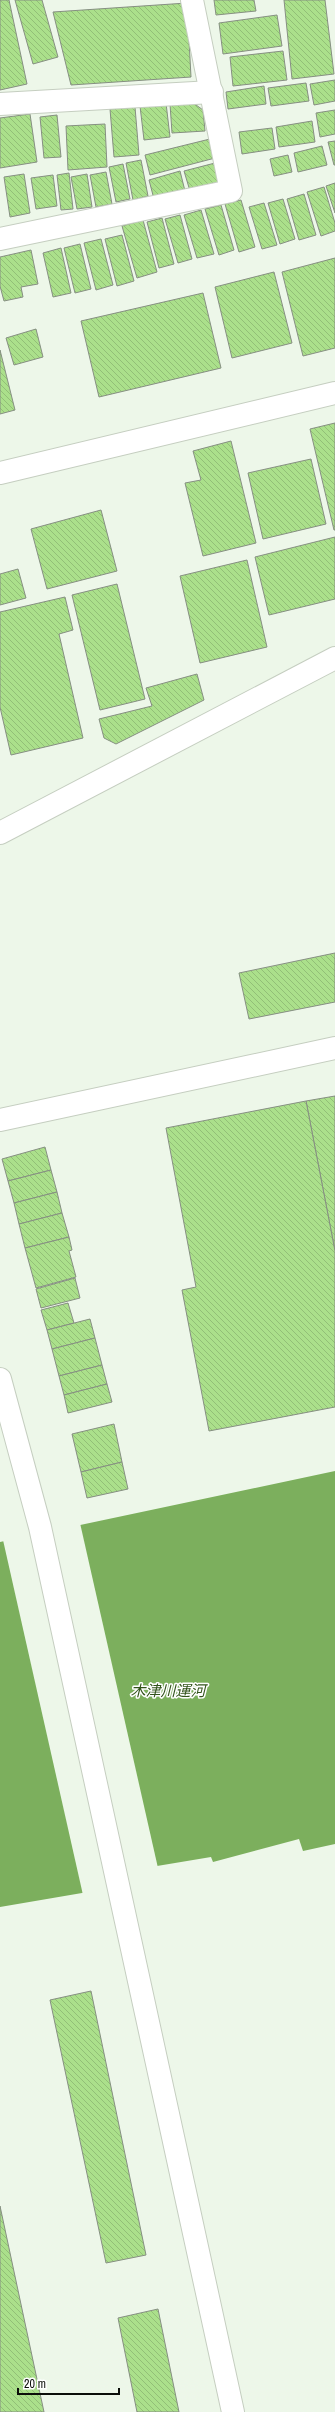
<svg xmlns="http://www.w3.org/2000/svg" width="335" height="2412" viewBox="0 0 335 2412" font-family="'Archivo Narrow','Noto Sans JP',sans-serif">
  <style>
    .water { fill: #7caf5d }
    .pier { fill: #edf7e9 }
    .building { fill: url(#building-back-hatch); stroke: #868f82 }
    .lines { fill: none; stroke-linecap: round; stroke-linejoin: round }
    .minor-casing { stroke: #c5cec0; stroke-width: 24 }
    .tertiary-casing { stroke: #c5cec0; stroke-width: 24 }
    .minor { stroke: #fff; stroke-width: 22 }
    .tertiary { stroke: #fff; stroke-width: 22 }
    .labels { text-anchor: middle; stroke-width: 3; stroke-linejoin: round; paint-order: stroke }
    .water-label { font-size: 15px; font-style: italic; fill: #32531b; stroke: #fff }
  </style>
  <defs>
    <pattern id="building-back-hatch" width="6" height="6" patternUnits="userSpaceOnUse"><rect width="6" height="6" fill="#abe08b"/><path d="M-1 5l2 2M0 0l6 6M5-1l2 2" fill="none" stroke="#92bf77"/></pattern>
  </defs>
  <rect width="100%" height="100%" fill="#edf7e9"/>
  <path class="water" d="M335 1471V1844L303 1851 299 1839 213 1862 211 1857 157 1866 82 1893 0 1907V1542Z"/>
  <path class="pier" d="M80 1523 158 1868 83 1895 3 1540Z"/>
  <g class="building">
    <path d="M0 0H9L27 84 0 90Z"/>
    <path d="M15 0H42L58 57 33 64Z"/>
    <path d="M214 0H254L256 11 216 15Z"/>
    <path d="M284 0H325L334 74 292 79Z"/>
    <path d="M187 3 191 77 71 85 53 12Z"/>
    <path d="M277 15 282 46 223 54 219 23Z"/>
    <path d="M283 51 287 80 233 86 230 57Z"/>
    <path d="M335 80V101L314 105 310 84Z"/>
    <path d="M306 83 309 101 271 106 268 88Z"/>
    <path d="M264 86 266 104 228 109 226 92Z"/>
    <path d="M192 102 203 110 205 131 172 133 170 104Z"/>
    <path d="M166 103 170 137 144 140 140 106Z"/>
    <path d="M135 107 139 155 114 157 110 109Z"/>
    <path d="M335 110V134L320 137 316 113Z"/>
    <path d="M30 114 37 162 0 168V118Z"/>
    <path d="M57 115 61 157 44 158 40 117Z"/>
    <path d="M312 121 315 142 279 147 276 127Z"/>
    <path d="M105 124 107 167 68 170 66 126Z"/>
    <path d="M272 128 275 149 242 154 239 132Z"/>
    <path d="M214 138 219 157 150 175 145 155Z"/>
    <path d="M335 141V165H334L328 142Z"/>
    <path d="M322 146 327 165 298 172 294 153Z"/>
    <path d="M288 155 292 172 274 176 270 159Z"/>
    <path d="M141 160 148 196 133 200 126 163Z"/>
    <path d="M215 163 220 183 190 191 184 171Z"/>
    <path d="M123 164 130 199 116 202 109 167Z"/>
    <path d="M180 171 185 191 154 199 149 180Z"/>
    <path d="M106 172 112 204 96 207 90 175Z"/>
    <path d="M69 173 73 209 61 210 57 175Z"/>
    <path d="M24 174 30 213 10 217 4 177Z"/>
    <path d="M87 174 92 207 77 209 71 177Z"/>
    <path d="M53 175 57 206 36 209 31 178Z"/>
    <path d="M335 183V213L326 186Z"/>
    <path d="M324 187 335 223V231L321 236 307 192Z"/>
    <path d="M304 194 316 235 299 240 287 199Z"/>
    <path d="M283 199 295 239 280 244 268 203Z"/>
    <path d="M241 200 255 247 239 252 225 204Z"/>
    <path d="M264 203 277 245 262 249 249 207Z"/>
    <path d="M221 205 234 250 219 255 205 209Z"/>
    <path d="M201 210 214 254 197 258 184 215Z"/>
    <path d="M180 215 192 259 178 263 165 219Z"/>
    <path d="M162 218 174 264 159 268 147 222Z"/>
    <path d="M143 220 157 272 137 278 122 226Z"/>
    <path d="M122 235 134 281 117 286 105 239Z"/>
    <path d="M101 239 113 285 96 290 84 243Z"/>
    <path d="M80 244 91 289 75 293 64 248Z"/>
    <path d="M61 248 71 293 53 297 43 253Z"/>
    <path d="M31 250 38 284 21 287 23 297 4 301 0 286V257Z"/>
    <path d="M335 258V348L303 356 282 272Z"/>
    <path d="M274 272 292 343 232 358 215 287Z"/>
    <path d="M203 293 221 368 99 397 81 321Z"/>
    <path d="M36 329 43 357 14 365 6 338Z"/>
    <path d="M0 350 15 410 0 414Z"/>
    <path d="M335 423V530H334L310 429Z"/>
    <path d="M231 441 256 543 203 556 185 483 201 480 193 451Z"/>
    <path d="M311 459 326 524 263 539 248 473Z"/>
    <path d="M101 510 117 571 47 589 31 529Z"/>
    <path d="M335 537V599L269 615 255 557Z"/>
    <path d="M247 560 267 647 200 663 180 576Z"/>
    <path d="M18 569 26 598 0 605V574Z"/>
    <path d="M117 584 145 699 100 710 72 595Z"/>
    <path d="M65 597 73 630 59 634 83 738 11 755 0 707V612Z"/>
    <path d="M197 674 204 700 116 744 104 738 99 719 152 706 146 688Z"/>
    <path d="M335 953V1002L249 1019 239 973Z"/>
    <path d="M335 1096V1251L306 1101Z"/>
    <path d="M306 1101 335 1251V1407L209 1431 182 1290 196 1287 166 1128Z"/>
    <path d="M45 1147 51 1170 8 1181 2 1159Z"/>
    <path d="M51 1170 57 1192 14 1203 8 1181Z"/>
    <path d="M57 1192 62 1213 19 1224 14 1203Z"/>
    <path d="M62 1213 69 1237 25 1248 19 1224Z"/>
    <path d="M69 1237 72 1250 69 1251 76 1277 36 1288 25 1248Z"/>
    <path d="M75 1278 80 1298 41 1308 36 1289Z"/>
    <path d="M68 1303 74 1323 47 1330 41 1310Z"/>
    <path d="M90 1319 95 1338 52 1349 47 1330Z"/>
    <path d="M95 1338 102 1365 59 1376 52 1349Z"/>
    <path d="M102 1365 107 1384 64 1395 59 1376Z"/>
    <path d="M107 1384 112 1402 68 1413 64 1395Z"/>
    <path d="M114 1424 122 1462 81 1472 72 1434Z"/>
    <path d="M122 1462 128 1489 87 1498 81 1472Z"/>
    <path d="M91 1991 146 2255 106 2263 50 2000Z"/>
    <path d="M0 2206 44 2412H0Z"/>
    <path d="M158 2309 179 2412H137L118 2318Z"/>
  </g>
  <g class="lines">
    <defs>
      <g id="minor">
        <path d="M0 104 212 92"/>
        <path d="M0 239 231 191 192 0"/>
      </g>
      <g id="tertiary">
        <path d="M0 473 335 393"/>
        <path d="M0 833 335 658"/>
        <path d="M0 1120 335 1048"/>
        <path d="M0 1379 40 1527 233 2412"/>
      </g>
    </defs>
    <use href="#minor" class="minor-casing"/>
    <use href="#tertiary" class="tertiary-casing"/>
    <use href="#minor" class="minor"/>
    <use href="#tertiary" class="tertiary"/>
  </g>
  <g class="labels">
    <g class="water-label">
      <text x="168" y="1696">木津川運河</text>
    </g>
  </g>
  <path d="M18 2388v6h101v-6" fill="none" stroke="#0b0e09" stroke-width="2"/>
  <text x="24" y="2388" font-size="12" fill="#0b0e09" stroke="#ffffff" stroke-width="3" paint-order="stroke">20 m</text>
</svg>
